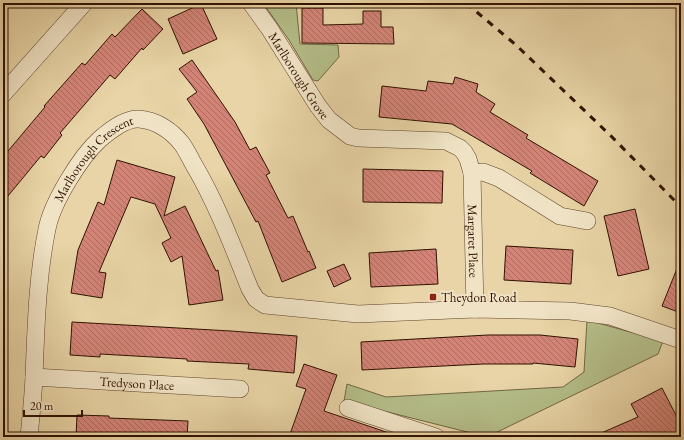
<svg xmlns="http://www.w3.org/2000/svg" width="684" height="440" viewBox="0 0 684 440" font-family="'EB Garamond',serif">
  <style>
    .green { fill: #b4bd88; stroke: #726744 }
    .building { fill: url(#building-back-hatch); stroke: #311100 }
    .lines { fill: none; stroke-linecap: round; stroke-linejoin: round }
    .street-casing { stroke: #5f422a; stroke-width: 18 }
    .street { stroke: #f0e3c5; stroke-width: 17 }
    .rail { stroke: #311100; stroke-width: 3; stroke-dasharray: 7 7; stroke-linecap: butt }
    .poi-dot { fill: #8f2418; stroke: #f0e3c5; stroke-width: 1.5 }
    .labels { text-anchor: middle; stroke-width: 4; stroke-linejoin: round; paint-order: stroke }
    .street-label { font-size: 13px; fill: #311100; stroke: #f0e3c5 }
    .poi-label { font-size: 13px; fill: #311100; stroke: #f0e3c5; text-anchor: start }
  </style>
  <defs>
    <pattern id="building-back-hatch" width="6" height="6" patternUnits="userSpaceOnUse"><rect width="6" height="6" fill="#d38477"/><path d="M-1 5l2 2M0 0l6 6M5-1l2 2" fill="none" stroke="#ac6b5f"/></pattern>
  </defs>
  <rect width="100%" height="100%" fill="#e8d4a6"/>
  <filter id="stains"><feTurbulence type="fractalNoise" baseFrequency=".005" numOctaves="4"/><feColorMatrix values="0 0 0 0 .2 0 0 0 0 .09 0 0 0 0 .02 0 0 0 .5 -.17"/></filter>
  <radialGradient id="worn" r=".72"><stop offset=".6" stop-color="#630" stop-opacity="0"/><stop offset="1" stop-color="#630" stop-opacity=".3"/></radialGradient>
  <g class="green">
    <path d="M263 3H296L300 44 338 45 339 57 318 81 313 80 289 40Z"/>
    <path d="M587 320 663 341 658 354 487 437 344 401 347 384 386 397 563 387 584 372Z"/>
  </g>
  <g class="building">
    <path d="M201 4 217 39 183 54 168 19Z"/>
    <path d="M302 8H323V25L363 24V11H381V27H393L394 44 302 43Z"/>
    <path d="M142 9 163 29 143 50 142 48 115 79 110 75 60 133 62 135 44 158 41 156 3 202V157L45 107 44 106 82 63 85 65 112 34 115 37Z"/>
    <path d="M192 60 235 122 250 150 256 147 270 173 266 175 288 218 293 216 308 252 309 251 316 268 282 282 258 221 256 222 204 124 187 99 197 92 179 69Z"/>
    <path d="M455 77 478 84 476 92 495 104 490 112 528 135 526 138 598 181 584 206 530 173 532 171 452 124 379 117 382 86 426 91 428 81 453 84Z"/>
    <path d="M117 160 175 177 164 216 185 206 216 271 218 270 223 300 189 305 182 256 171 262 162 243 171 238 155 204 131 197 99 272 106 273 102 298 71 293 78 250 98 202 104 205Z"/>
    <path d="M363 169 443 171 442 203 363 202Z"/>
    <path d="M635 209 649 269 618 276 604 216Z"/>
    <path d="M506 246 573 250 571 284 504 280Z"/>
    <path d="M436 249 438 284 371 287 369 253Z"/>
    <path d="M680 261H681V313L662 306Z"/>
    <path d="M344 264 351 279 334 287 327 271Z"/>
    <path d="M72 322 231 331 297 336 294 373 248 369 249 364 187 361V359L100 354V357L70 355Z"/>
    <path d="M488 335H540L578 339 575 367 533 363V364H483L362 370 361 342Z"/>
    <path d="M304 364 337 375 324 411 392 434V437H289L306 389 296 386Z"/>
    <path d="M662 388 681 425V430L667 437H592L638 417 631 404Z"/>
    <path d="M77 415 109 416V418L188 421 187 437H76Z"/>
  </g>
  <g class="lines">
    <defs>
      <g id="street">
        <path id="s1" d="M251 3 269 28 318 106 329 120 350 136 358 138 446 141 460 148 464 152 468 159 472 173 483 172 499 178 560 216 587 221"/>
        <path d="M3 94 84 3"/>
        <path id="s2" d="M472 173 475 309"/>
        <path id="s3" d="M34 377 240 389"/>
        <path d="M348 408 436 437"/>
        <path id="s4" d="M29 437C31 417 33 397 34 377 36 327 37 278 47 229 52 203 80 157 100 139 109 131 126 118 139 119 156 120 172 131 182 144 187 151 190 158 194 165 217 204 233 247 250 289L256 299 265 305 358 314 475 309 570 311 610 316 681 340"/>
      </g>
    </defs>
    <use href="#street" class="street-casing"/>
    <use href="#street" class="street"/>
    <path class="rail" d="M466 3 516 45 611 136 681 207"/>
  </g>
  <rect class="poi-dot" x="429" y="293" width="8" height="8" rx="2"/>
  <g class="labels">
    <g class="street-label">
      <text dy="5" stroke="none"><textPath href="#s1" startOffset="87">Marlborough Grove</textPath></text>
      <text dy="5" stroke="none"><textPath href="#s4" startOffset="296">Marlborough Crescent</textPath></text>
      <text dy="5" stroke="none"><textPath href="#s2" startOffset="68">Margaret Place</textPath></text>
      <text dy="5" stroke="none"><textPath href="#s3" startOffset="103">Tredyson Place</textPath></text>
    </g>
    <g class="poi-label">
      <text x="441" y="302">Theydon Road</text>
    </g>
  </g>
  <rect width="684" height="440" fill="none" stroke="#e8d4a6" stroke-width="16"/>
  <rect x="4" y="4" width="676" height="432" fill="none" stroke="#311100" stroke-width="2"/>
  <rect x="8" y="8" width="668" height="424" fill="none" stroke="#311100"/>
  <path d="M24 410v6h58v-6" fill="none" stroke="#311100" stroke-width="2"/>
  <text x="30" y="410" font-size="12" fill="#311100" stroke="#f0e3c5" stroke-width="3" paint-order="stroke">20 m</text>
  <rect width="100%" height="100%" filter="url(#stains)"/>
  <rect width="100%" height="100%" fill="url(#worn)"/>
</svg>
